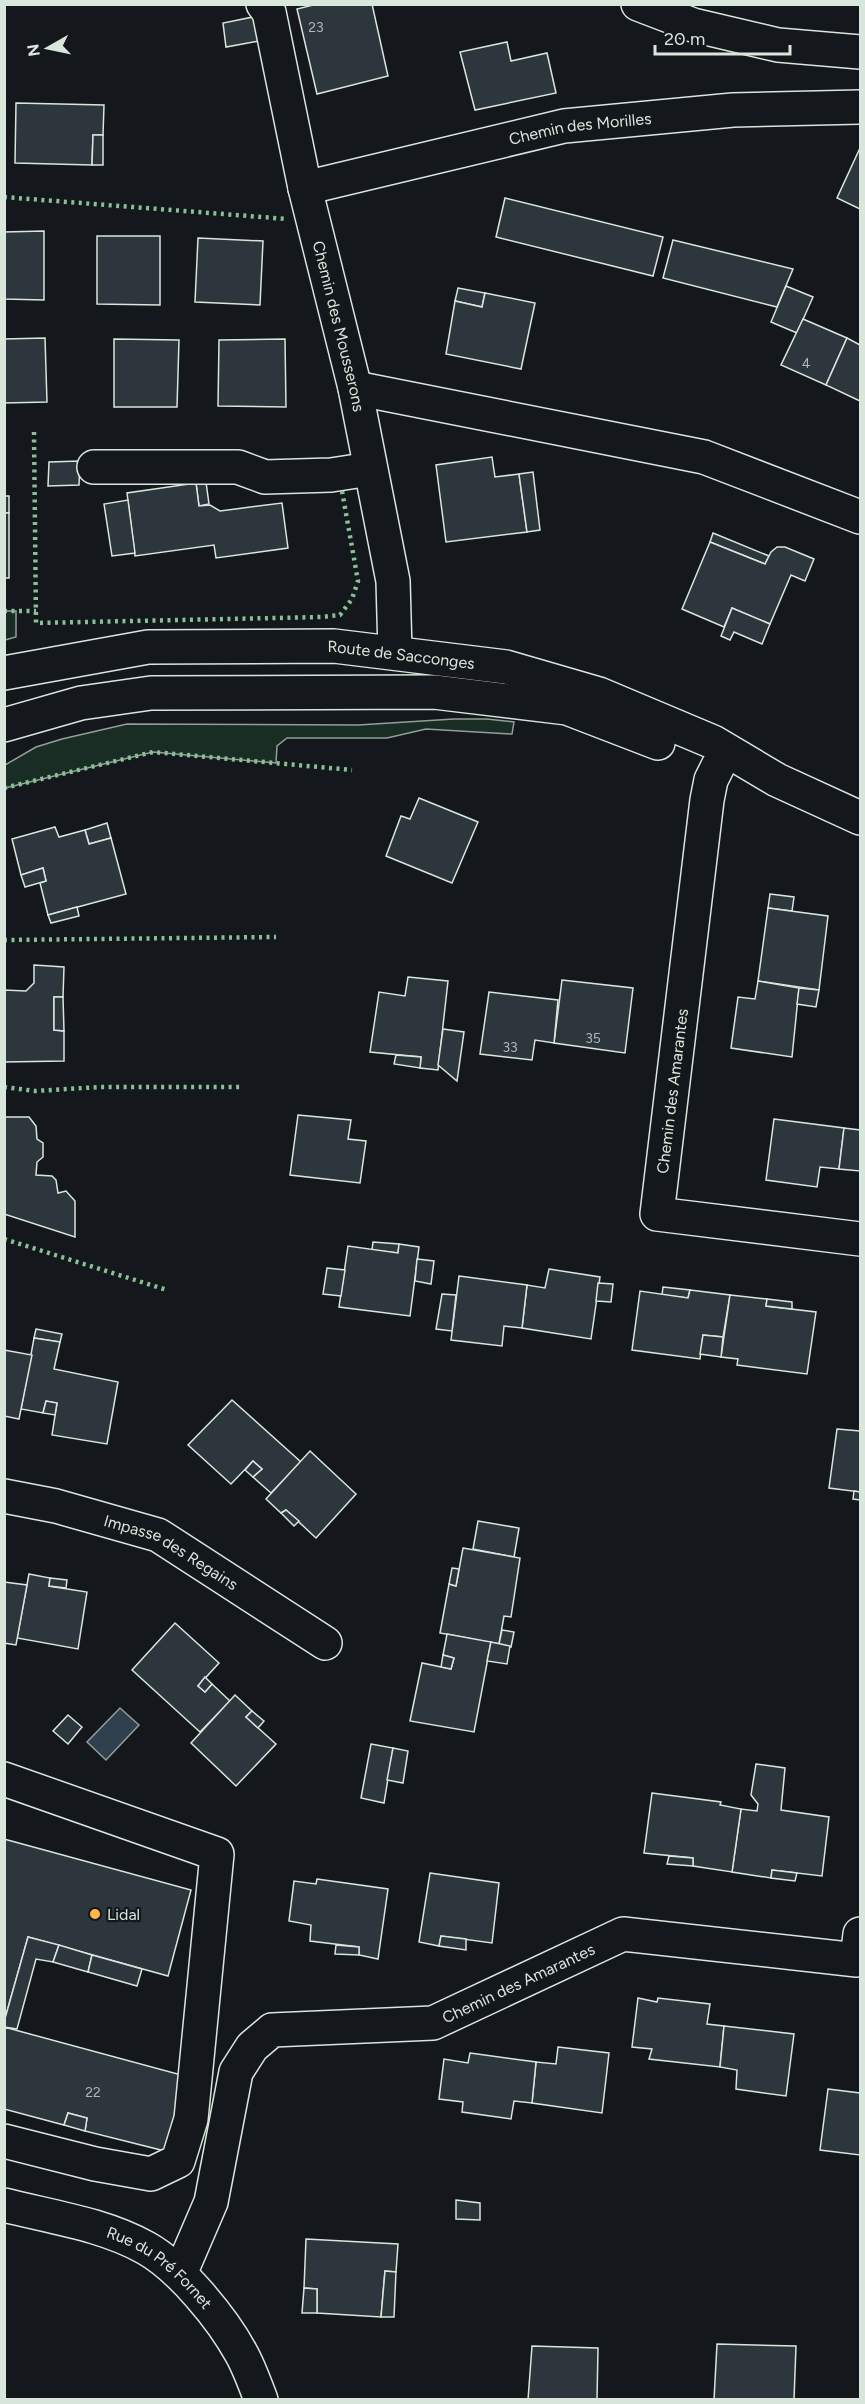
<svg xmlns="http://www.w3.org/2000/svg" width="865" height="2404" viewBox="0 0 865 2404" font-family="Figtree,sans-serif">
  <style>
    .green { fill: #1a2d24; stroke: #939e99; stroke-width: 1.5 }
    .water { fill: #2f3f4d; stroke: #939e99; stroke-width: 1.5 }
    .building { fill: #2c363c; stroke: #d8e6dc; stroke-width: 1.5 }
    .lines { fill: none; stroke-linecap: round; stroke-linejoin: round }
    .minor-casing { stroke: #d8e6dc; stroke-width: 36 }
    .minor { stroke: #14181c; stroke-width: 33 }
    .hedge { stroke: #8ac095; stroke-width: 4.5; stroke-dasharray: 3 4.5; stroke-linecap: butt }
    .poi-dot { fill: #ffb74d; stroke: #14181c; stroke-width: 2 }
    .labels { text-anchor: middle; stroke-width: 4.5; stroke-linejoin: round; paint-order: stroke }
    .number-label { font-size: 14px; fill: #adbab4 }
    .street-label { font-size: 16px; fill: #d8e6dc; stroke: #14181c }
    .poi-label { font-size: 16px; fill: #d8e6dc; stroke: #14181c; text-anchor: start }
  </style>
  <rect width="100%" height="100%" fill="#14181c"/>
  <g class="green">
    <path d="M4 611H16V637L5 640Z"/>
    <path d="M454 719H487L514 722 512 734 426 729 387 738H287L277 746 276 763 153 752 5 788V765L36 747 62 739 127 724 358 725Z"/>
  </g>
  <path class="water" d="M120 1708 139 1725 106 1760 87 1742Z"/>
  <g class="building">
    <path d="M317 4H372L388 76 317 94 297 9Z"/>
    <path d="M253 17 259 41 226 47 223 23Z"/>
    <path d="M507 42 511 61 547 53 556 93 475 110 460 52Z"/>
    <path d="M16 103 104 105 103 135H93L92 165 15 163Z"/>
    <path d="M93 135H103V165H92Z"/>
    <path d="M860 148V209L837 198Z"/>
    <path d="M505 198 663 237 653 276 496 237Z"/>
    <path d="M44 231V300L4 299V232Z"/>
    <path d="M97 236H160V305L97 304Z"/>
    <path d="M198 238 263 241 260 305 195 302Z"/>
    <path d="M673 240 793 269 777 307 663 278Z"/>
    <path d="M786 286 813 297 797 333 771 322Z"/>
    <path d="M458 288 485 293 482 307 455 301Z"/>
    <path d="M485 293 535 303 521 369 446 354 455 301 482 307Z"/>
    <path d="M803 319 847 338 826 385 781 365Z"/>
    <path d="M45 338 47 402 4 403V339Z"/>
    <path d="M847 338 860 345V401L826 385Z"/>
    <path d="M114 339 179 340 177 407H114Z"/>
    <path d="M285 339 286 407 218 406 219 340Z"/>
    <path d="M492 457 495 477 519 474 527 532 446 542 436 465Z"/>
    <path d="M80 461 79 485 48 486 49 462Z"/>
    <path d="M533 472 540 530 527 532 519 474Z"/>
    <path d="M206 482 209 504 199 506 196 483Z"/>
    <path d="M196 483 199 506 210 505 220 511 282 503 288 548 216 558 214 545 135 556 127 493Z"/>
    <rect x="4" y="496" width="5" height="17"/>
    <path d="M128 500 135 553 112 556 104 504Z"/>
    <rect x="4" y="513" width="5" height="65"/>
    <path d="M713 533 769 556 765 564 710 542Z"/>
    <path d="M710 542 765 564 771 552 777 547H785L814 559 805 581 791 575 770 624 732 608 724 627 682 609Z"/>
    <path d="M732 608 770 624 762 644 734 632 730 640 721 636Z"/>
    <path d="M419 798 478 822 452 883 386 856 401 816 410 819Z"/>
    <path d="M107 823 111 838 89 844 85 830Z"/>
    <path d="M55 827 59 837 85 830 89 844 111 838 126 894 48 915 40 883 46 881 43 868 21 875 12 839Z"/>
    <path d="M43 868 46 881 25 887 21 875Z"/>
    <path d="M770 894 794 897 792 911 768 908Z"/>
    <path d="M77 907 79 916 51 923 48 915Z"/>
    <path d="M768 908 828 916 819 990 758 981Z"/>
    <path d="M34 965 64 967 63 997H54V1030L64 1031V1061L4 1062V990L26 991 34 983Z"/>
    <path d="M408 977 448 981 438 1070 420 1068 421 1057 370 1052 379 992 405 996Z"/>
    <path d="M562 980 633 988 625 1053 554 1043Z"/>
    <path d="M758 981 799 988 792 1057 731 1048 738 997 755 999Z"/>
    <path d="M799 988 819 990 816 1007 797 1004Z"/>
    <path d="M489 992 558 1000 554 1043 535 1040 532 1060 480 1054Z"/>
    <path d="M54 997H63L64 1031 54 1030Z"/>
    <path d="M443 1029 464 1032 457 1081 438 1065Z"/>
    <path d="M396 1055 421 1057 420 1068 394 1064Z"/>
    <path d="M298 1115 351 1120 348 1139 366 1141 360 1183 290 1175Z"/>
    <path d="M4 1117H29L36 1126 37 1139 43 1143V1157L37 1162 36 1175 52 1176 56 1180 58 1193 66 1191 75 1201V1237L4 1214Z"/>
    <path d="M774 1119 844 1128 839 1169 820 1167 817 1187 766 1180Z"/>
    <path d="M844 1128 860 1130V1171L839 1169Z"/>
    <path d="M373 1242 399 1244 398 1253 372 1250Z"/>
    <path d="M399 1244 419 1247 410 1316 339 1307 348 1246 398 1253Z"/>
    <path d="M417 1259 434 1261 431 1284 415 1281Z"/>
    <path d="M327 1268 345 1270 341 1296 323 1294Z"/>
    <path d="M549 1269 600 1277 591 1339 522 1328 527 1285 545 1288Z"/>
    <path d="M459 1276 527 1285 522 1328 504 1326 502 1346 451 1340Z"/>
    <path d="M598 1283 613 1284 611 1302 596 1301Z"/>
    <path d="M663 1287 690 1290 688 1298 662 1295Z"/>
    <path d="M690 1290 730 1295 723 1337 703 1335 700 1359 632 1350 640 1291 688 1298Z"/>
    <path d="M442 1294 456 1295 452 1331 436 1329Z"/>
    <path d="M730 1295 767 1299 766 1306 816 1312 807 1374 737 1365 738 1359 721 1357Z"/>
    <path d="M767 1299 792 1302V1309L766 1306Z"/>
    <path d="M36 1329 62 1334 60 1342 34 1338Z"/>
    <path d="M703 1335 723 1337 721 1357 700 1354Z"/>
    <path d="M34 1338 60 1342 54 1369 118 1382 107 1444 52 1435 57 1403 46 1401 43 1413 21 1409Z"/>
    <path d="M4 1350 32 1355 19 1419 4 1416Z"/>
    <path d="M232 1400 301 1462 271 1493 253 1477 262 1469 253 1461 231 1484 188 1445Z"/>
    <path d="M46 1401 57 1403 55 1415 43 1413Z"/>
    <path d="M837 1429 860 1431V1492L829 1488Z"/>
    <path d="M310 1451 356 1494 316 1538 286 1510 281 1513 266 1499Z"/>
    <path d="M253 1461 262 1469 253 1477 245 1470Z"/>
    <path d="M854 1491 860 1492V1500L853 1499Z"/>
    <path d="M286 1510 299 1521 294 1526 281 1513Z"/>
    <path d="M478 1521 519 1528 514 1557 473 1549Z"/>
    <path d="M463 1548 520 1558 511 1617 504 1616 499 1644 440 1633 449 1584 456 1586Z"/>
    <path d="M452 1568 459 1569 456 1586 449 1584Z"/>
    <path d="M29 1574 50 1578 49 1586 87 1592 78 1649 17 1638Z"/>
    <path d="M50 1578 67 1580 66 1588 49 1586Z"/>
    <path d="M4 1582 27 1585 16 1645 4 1643Z"/>
    <path d="M175 1623 219 1663 198 1686 205 1692 212 1684 230 1701 200 1732 132 1670Z"/>
    <path d="M502 1630 514 1632 511 1647 499 1644Z"/>
    <path d="M447 1634 491 1642 474 1732 410 1721 422 1663 451 1669 454 1658 443 1655Z"/>
    <path d="M491 1642 510 1646 507 1664 487 1661Z"/>
    <path d="M443 1655 454 1658 451 1669 441 1667Z"/>
    <path d="M205 1677 212 1684 205 1692 198 1686Z"/>
    <path d="M235 1695 252 1711 246 1717 276 1744 236 1786 191 1743Z"/>
    <path d="M252 1711 264 1721 258 1728 246 1717Z"/>
    <path d="M68 1715 82 1727 68 1744 53 1731Z"/>
    <path d="M371 1744 393 1748 384 1803 361 1798Z"/>
    <path d="M393 1748 408 1751 403 1783 387 1780Z"/>
    <path d="M756 1764 785 1768 781 1810 829 1817 822 1876 772 1870 771 1878 732 1872 741 1809 757 1811 758 1804 751 1795Z"/>
    <path d="M652 1793 721 1802 720 1805 741 1809 732 1872 693 1866V1858L644 1853Z"/>
    <path d="M4 1839 191 1890 168 1976 28 1937 4 2022Z"/>
    <path d="M669 1856 693 1858V1866L667 1864Z"/>
    <path d="M772 1870 797 1873 795 1881 771 1878Z"/>
    <path d="M430 1873 499 1883 492 1943 441 1936 439 1946 419 1942Z"/>
    <path d="M317 1879 388 1889 378 1959 359 1955V1947L310 1941 311 1925 289 1921 294 1881 316 1884Z"/>
    <path d="M441 1936 466 1939V1950L439 1946Z"/>
    <path d="M28 1937 59 1945 53 1962 36 1959 17 2029 4 2027V2022Z"/>
    <path d="M59 1945 92 1955 88 1972 53 1962Z"/>
    <path d="M336 1945 359 1947V1955L335 1954Z"/>
    <path d="M92 1955 142 1969 137 1986 88 1972Z"/>
    <path d="M638 1998 657 2002 658 1998 710 2004 707 2024 724 2026 720 2067 649 2059 652 2049 632 2047Z"/>
    <path d="M724 2026 794 2034 786 2096 736 2089 737 2070 720 2067Z"/>
    <path d="M4 2027 185 2076 165 2151 85 2131 87 2118 68 2113 64 2125 4 2109Z"/>
    <path d="M558 2047 609 2053 602 2113 532 2103 536 2062 556 2064Z"/>
    <path d="M470 2053 536 2062 532 2103 514 2101 511 2119 462 2112 463 2102 439 2099 444 2059 468 2063Z"/>
    <path d="M828 2089 860 2093V2155L820 2150Z"/>
    <path d="M68 2113 87 2118 85 2131 64 2125Z"/>
    <path d="M456 2200 480 2203V2220L456 2219Z"/>
    <path d="M306 2239 398 2244 396 2272 385 2271 381 2317 317 2313V2289L304 2288Z"/>
    <path d="M385 2271 396 2272 394 2317H381Z"/>
    <path d="M304 2288 317 2289V2313H302Z"/>
    <path d="M717 2344 796 2346 794 2400H714Z"/>
    <path d="M532 2346 598 2348 597 2400H528Z"/>
  </g>
  <g class="lines">
    <defs>
      <g id="minor">
        <path id="s1" d="M263 4 269 12 305 188 355 388 393 581 395 652"/>
        <path d="M638 4 693 25 778 45 860 52"/>
        <path id="s2" d="M305 188 564 126 733 110 860 107"/>
        <path d="M355 388 704 457 860 517"/>
        <path d="M94 467H238L265 477 331 475 370 469"/>
        <path id="s3" d="M4 673 148 647 334 646 506 667 599 694 713 742 777 780 860 818"/>
        <path d="M4 725 81 703 151 693 434 692 567 708 658 743"/>
        <path d="M718 766 711 780 707 800 657 1214 860 1239"/>
        <path id="s4" d="M4 1496 56 1506 158 1535 325 1643"/>
        <path d="M4 1779 217 1854 191 2119 178 2161 151 2174 95 2164 4 2141"/>
        <path id="s5" d="M4 2205C51 2217 103 2224 146 2248 180 2267 222 2318 241 2353 249 2367 255 2384 261 2400"/>
        <path id="s6" d="M180 2274 211 2202 236 2072 252 2047 272 2030 433 2023 623 1934 857 1960 860 1934"/>
      </g>
    </defs>
    <use href="#minor" class="minor-casing"/>
    <use href="#minor" class="minor"/>
    <g class="hedge">
      <path d="M4 197 287 219"/>
      <path d="M34 432 36 623 322 617 340 615 352 599 358 581 342 491"/>
      <path d="M4 611H36"/>
      <path d="M4 788 153 752 352 770"/>
      <path d="M4 940 276 937"/>
      <path d="M4 1087 35 1091 100 1087H242"/>
      <path d="M4 1239 167 1290"/>
    </g>
  </g>
  <circle class="poi-dot" cx="95" cy="1914" r="6"/>
  <g class="labels">
    <g class="number-label">
      <text x="316" y="32">23</text>
      <text x="806" y="368">4</text>
      <text x="593" y="1043">35</text>
      <text x="510" y="1052">33</text>
      <text x="93" y="2097">22</text>
    </g>
    <g class="street-label">
      <text dy="6" stroke="none"><textPath href="#s2" startOffset="282">Chemin des Morilles</textPath></text>
      <text dy="6" stroke="none"><textPath href="#s1" startOffset="332">Chemin des Mousserons</textPath></text>
      <text dy="6" stroke="none"><textPath href="#s3" startOffset="400">Route de Sacconges</textPath></text>
      <text transform="translate(672 1091) rotate(-83)" y="6">Chemin des Amarantes</text>
      <text dy="6" stroke="none"><textPath href="#s4" startOffset="178">Impasse des Regains</textPath></text>
      <text dy="6" stroke="none"><textPath href="#s6" startOffset="522">Chemin des Amarantes</textPath></text>
      <text dy="6" stroke="none"><textPath href="#s5" startOffset="171">Rue du Pré Fornet</textPath></text>
    </g>
    <g class="poi-label">
      <text x="107" y="1920">Lidal</text>
    </g>
  </g>
  <rect width="865" height="2404" fill="none" stroke="#d8e6dc" stroke-width="12"/>
  <g transform="translate(48 48) rotate(261)" stroke="#14181c" stroke-width="4.5" paint-order="stroke">
  <path d="M0-4.5L10 22L0 15L-10 22Z" fill="#d8e6dc"/>
  <text y="-9" font-size="16" font-weight="bold" text-anchor="middle" fill="#d8e6dc">N</text>
  </g>
  <path d="M655 45v9h135v-9" fill="none" stroke="#d8e6dc" stroke-width="3"/>
  <text x="664" y="45" font-size="18" fill="#d8e6dc" stroke="#14181c" stroke-width="4.5" paint-order="stroke">20 m</text>
</svg>
